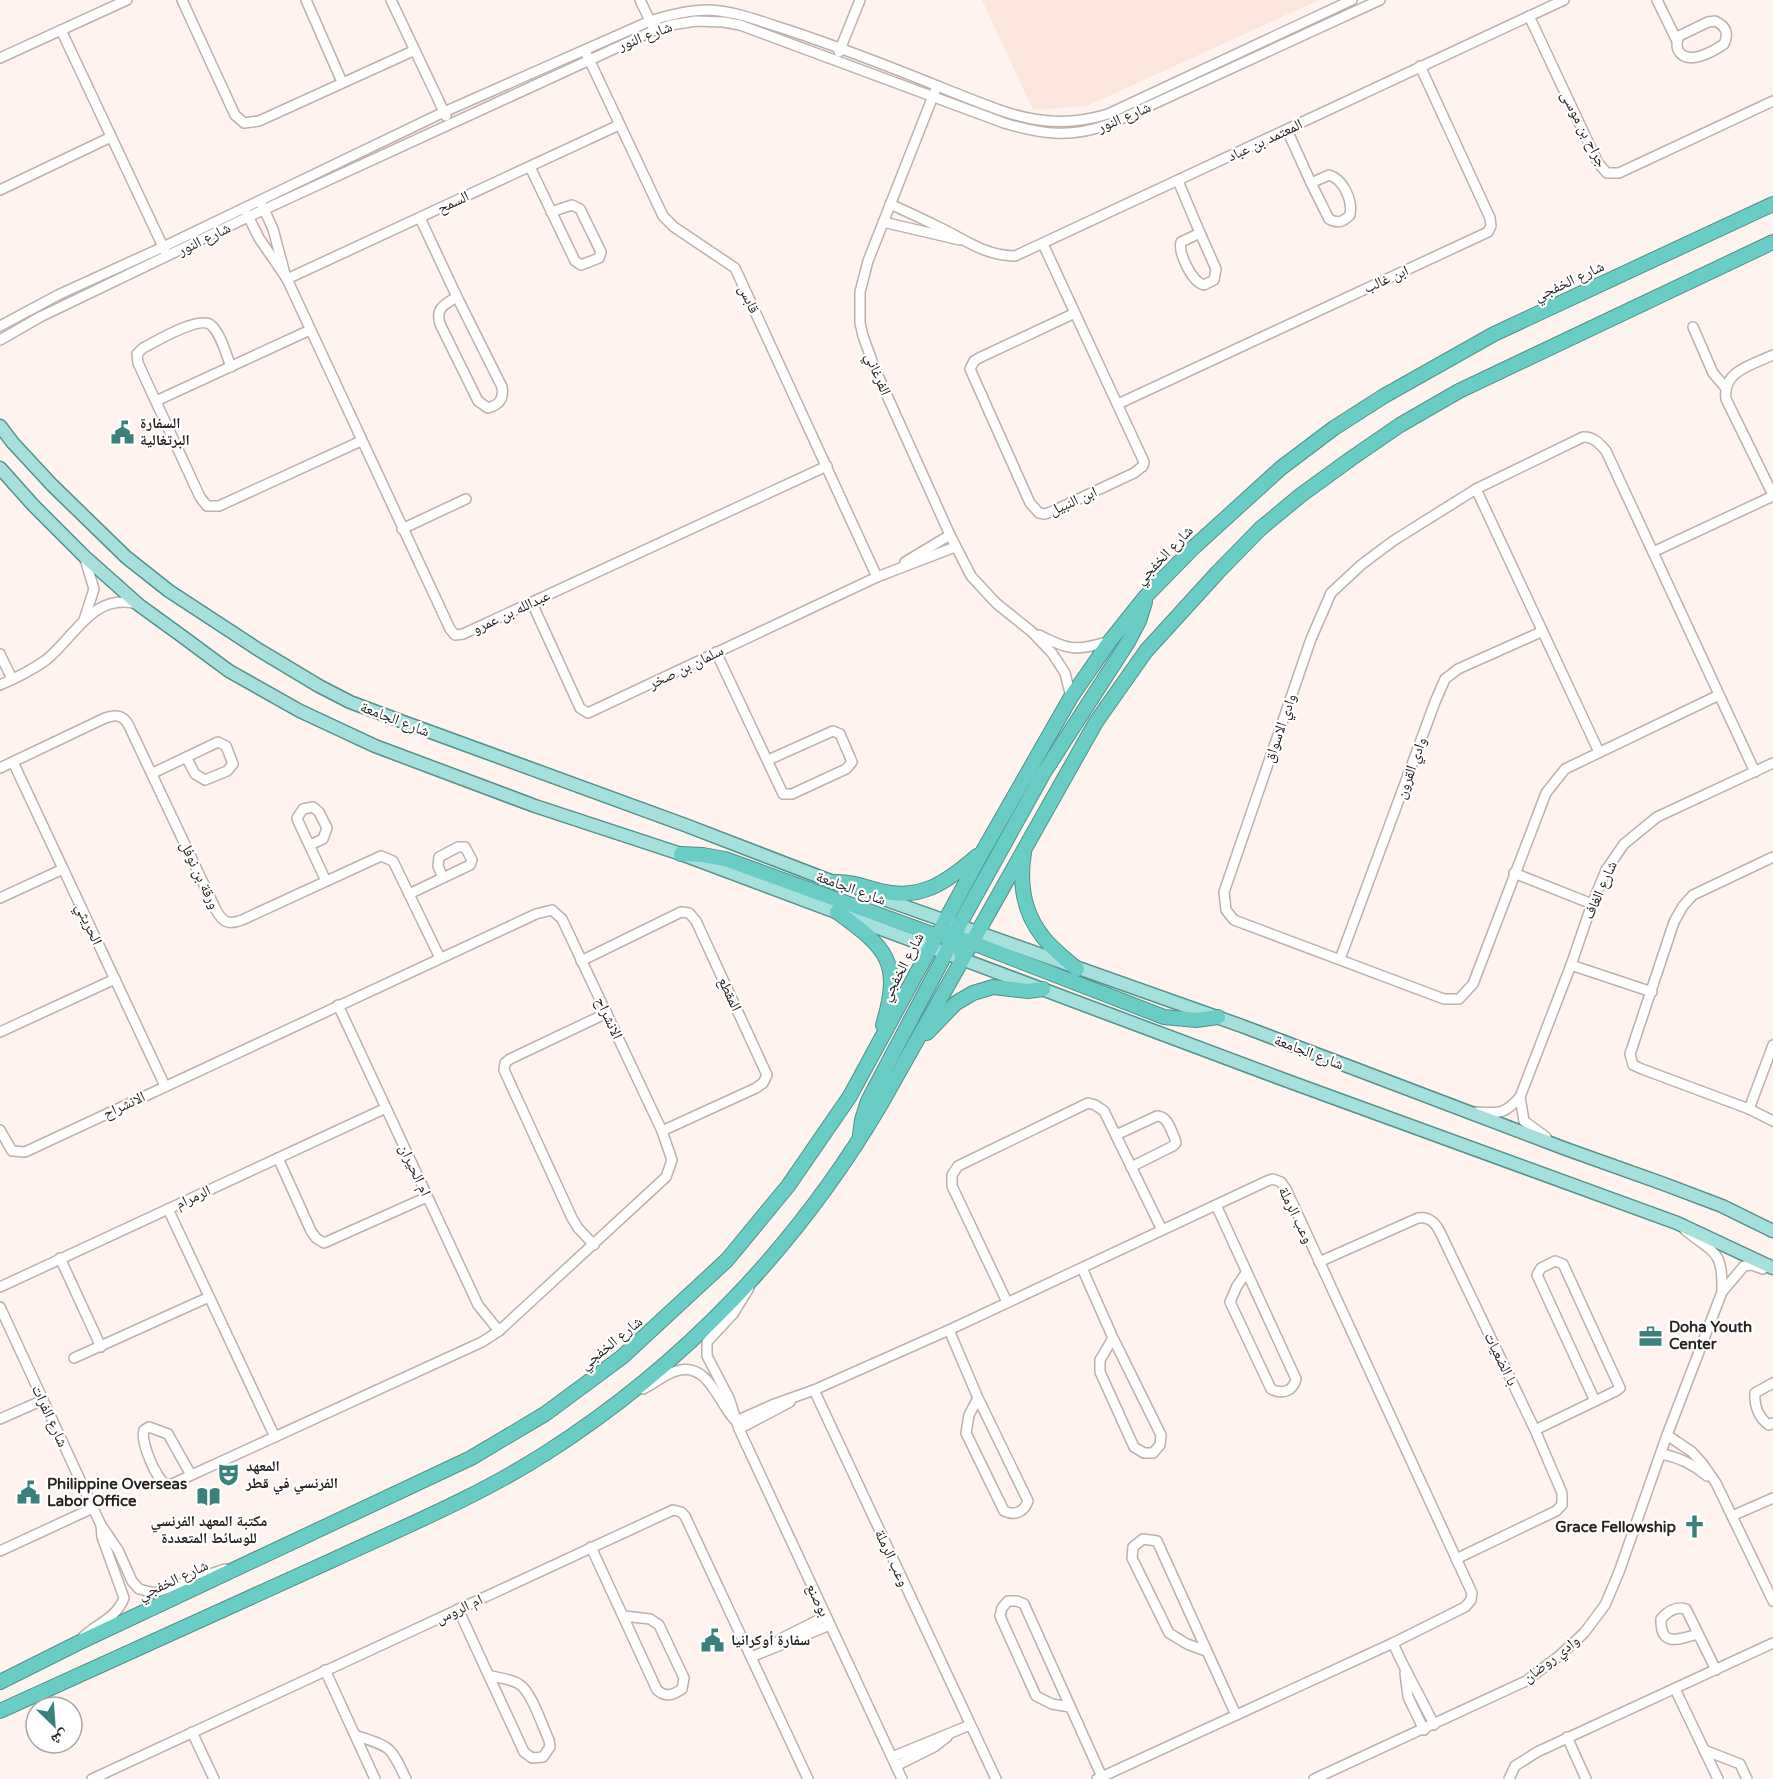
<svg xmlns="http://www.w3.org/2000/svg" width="1773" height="1779" viewBox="0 0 1773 1779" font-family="'Varela Round','Noto Naskh Arabic',sans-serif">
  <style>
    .built { fill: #fce5dd }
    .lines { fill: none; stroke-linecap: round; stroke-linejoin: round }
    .minor-casing { stroke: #beb0ab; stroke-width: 12 }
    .major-casing { stroke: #52918c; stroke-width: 15 }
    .highway-casing { stroke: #52918c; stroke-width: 16 }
    .minor { stroke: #fff; stroke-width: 9 }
    .major { stroke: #a5e0dc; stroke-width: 12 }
    .highway { stroke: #69ccc5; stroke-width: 14 }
    .labels { text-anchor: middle; stroke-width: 4.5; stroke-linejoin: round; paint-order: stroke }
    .street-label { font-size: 15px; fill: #282321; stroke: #fff }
    .poi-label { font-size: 15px; font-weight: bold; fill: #282321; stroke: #fff; text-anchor: start }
  </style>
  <rect width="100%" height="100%" fill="#fff3ef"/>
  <path class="built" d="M982 0H1319L1087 106 1033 110Z"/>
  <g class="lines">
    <defs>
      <g id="minor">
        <path d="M182 0 235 115 244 123 259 121 413 51"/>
        <path d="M306 0 342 82"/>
        <path d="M391 0 446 116"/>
        <path d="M640 0 652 25"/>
        <path d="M1657 0 1677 41"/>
        <path d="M1529 16 1598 163 1607 173H1619L1773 101"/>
        <path d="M1715 21C1726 26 1729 33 1724 44 1714 51 1687 67 1678 50 1676 45 1677 41 1679 36L1708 22Z"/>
        <path d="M61 30 165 251"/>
        <path d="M839 52 860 0"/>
        <path d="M587 55 663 216 674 227 735 268 877 577"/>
        <path d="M0 58 127 0"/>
        <path d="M935 91 868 261 860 292V323L863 336 875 369 950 535 971 576 996 603 1032 632 1052 653 1065 673 1071 697"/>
        <path d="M1287 130 1311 183"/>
        <path d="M530 167 575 261 581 265 599 258 601 252 580 209 572 205 551 212"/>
        <path d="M1329 175C1343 179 1353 200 1350 215 1343 222 1338 224 1329 219L1311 183Z"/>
        <path d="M1178 181 1200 233"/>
        <path d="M0 190 111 137"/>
        <path d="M890 204C908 212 927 221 945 230 968 242 988 256 1015 256L1564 0"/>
        <path d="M262 205 273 229 285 274"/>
        <path d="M247 214 259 238 287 279 450 629 455 635 463 634 827 466"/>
        <path d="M420 218 457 297"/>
        <path d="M883 222 960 240"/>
        <path d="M1200 233 1216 269 1214 280 1204 285C1192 282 1178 253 1181 242Z"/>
        <path d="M1043 244 1144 462 1143 466 1134 473 1053 511 1045 514 1039 513 1030 503 970 369 974 361 979 358 1075 313"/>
        <path d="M287 279 619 125"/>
        <path d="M457 297 502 387C504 399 499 405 488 408L478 401 440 324C435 308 445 304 457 297Z"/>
        <path d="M0 326 58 295 163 247 444 112 650 21C669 15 688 10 708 10 736 11 762 22 788 30 842 48 896 69 950 91 1007 113 1046 133 1108 114L1352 0"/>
        <path d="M1693 327 1713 373 1725 387"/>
        <path d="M0 340 40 317 248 217 655 30 671 25 696 21 724 22 740 25 1004 123C1044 135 1071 138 1110 124L1380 0"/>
        <path d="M1773 355C1752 365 1722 371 1726 399L1773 495"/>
        <path d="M231 367C226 354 221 334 211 325 199 315 155 342 143 348L137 354 138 363 200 497 207 506H219L361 441"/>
        <path d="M156 401 310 330"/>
        <path d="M1118 404 1488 232 1491 226 1490 218 1420 66"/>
        <path d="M1476 489 1599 752"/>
        <path d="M402 529 466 499"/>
        <path d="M1653 552 1773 496"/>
        <path d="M905 562 950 535"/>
        <path d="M532 603 580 708 588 713 877 577 955 547"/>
        <path d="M84 620 94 589 85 559"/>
        <path d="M1039 635C1070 651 1077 651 1110 641"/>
        <path d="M716 652 783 794H792L846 769 852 762 840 734 833 731 768 760"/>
        <path d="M0 654 12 679"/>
        <path d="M0 685C16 678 32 670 46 660 75 637 93 592 137 604"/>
        <path d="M1719 695 1565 769 1546 793 1473 984 1459 999H1444L1234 920 1226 910 1224 892 1311 639 1331 593 1361 565 1393 541 1476 489 1583 437C1593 436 1600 444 1606 451L1755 772"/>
        <path d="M13 762 165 1086"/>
        <path d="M0 768 105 718C116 714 124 715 129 726L216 910C223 923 229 925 242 920L381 856 393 861 440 958"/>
        <path d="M153 773 218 742 226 746 233 764 227 771 205 780 195 774 186 757"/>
        <path d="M310 845 323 839 327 828 319 812 313 807 303 809 297 818 298 821 326 881"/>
        <path d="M1773 857 1693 895 1683 906 1674 922 1630 1054 1633 1065 1642 1069 1749 1109 1773 1121"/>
        <path d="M1514 873 1592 904"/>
        <path d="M409 894 470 865 472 860 465 847H458L439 857 438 866 443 878"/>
        <path d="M0 898 63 869"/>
        <path d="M1340 959 1435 702 1445 679 1458 669 1541 632"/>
        <path d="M581 961 681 912 689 913 696 921 767 1075 763 1083 756 1088 662 1131"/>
        <path d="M1571 965 1652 992"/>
        <path d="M338 1005 478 1305 499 1331"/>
        <path d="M0 1032 115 979"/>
        <path d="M1520 1097 1524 1121 1546 1137"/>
        <path d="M1749 1109 1773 1045"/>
        <path d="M1476 1112C1499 1113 1504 1115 1520 1097L1571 965 1592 904 1606 870 1624 844 1657 817 1773 763"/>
        <path d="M0 1130 12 1151 25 1152 536 914 552 910 562 919 662 1131 672 1160 666 1177 499 1331 482 1342 172 1484 167 1485C156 1480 140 1441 144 1430L149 1427 168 1434 191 1475"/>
        <path d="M1116 1135 1157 1116C1168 1116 1171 1131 1175 1139L1176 1143 1173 1146 1131 1167"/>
        <path d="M278 1158 311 1231 316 1238 324 1243 427 1197"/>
        <path d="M1216 1205 1296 1379C1293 1391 1283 1395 1271 1389L1230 1302 1237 1286 1246 1273"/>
        <path d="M168 1209 275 1437"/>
        <path d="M1685 1230C1714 1254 1723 1249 1722 1292"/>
        <path d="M594 1245 578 1228 572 1218 504 1070 505 1063 510 1059 607 1013"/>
        <path d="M60 1258 101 1347"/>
        <path d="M1319 1262 1418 1218C1429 1216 1435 1222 1440 1232L1535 1430 1562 1493V1505L1556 1511 1456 1559"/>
        <path d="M1082 1268 1113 1338 1161 1435 1160 1445 1153 1453H1144L1134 1447 1100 1372V1360L1113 1338"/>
        <path d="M0 1287 386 1108"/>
        <path d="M749 1288 733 1314 707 1342V1356L729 1398 739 1429 902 1779"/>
        <path d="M1007 1302 952 1186V1175L958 1166 1088 1103 1095 1105 1104 1111 1162 1230"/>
        <path d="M0 1307 93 1508 101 1525 118 1550 132 1581 139 1589 154 1593 225 1569"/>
        <path d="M949 1330 978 1398 1028 1501C1024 1512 1015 1516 1004 1511L966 1433 969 1415 978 1398"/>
        <path d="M74 1358 209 1297"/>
        <path d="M1773 1383 1755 1393C1754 1406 1759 1418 1769 1425L1773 1423"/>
        <path d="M643 1389C654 1384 665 1374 676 1371 708 1361 718 1402 734 1419"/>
        <path d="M814 1390 996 1779"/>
        <path d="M0 1419 43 1400"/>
        <path d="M736 1421 772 1405 814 1390 949 1330 1267 1181 1273 1179 1281 1182 1286 1189 1472 1593 1471 1600 1465 1607 1393 1643 1097 1779"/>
        <path d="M739 1429 790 1402"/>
        <path d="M1535 1430 1616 1391 1620 1388 1563 1264 1555 1261 1541 1268 1537 1275 1595 1401"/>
        <path d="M1667 1435 1692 1452 1702 1463 1716 1483 1773 1601"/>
        <path d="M1661 1454C1679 1457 1693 1464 1707 1476"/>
        <path d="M1732 1516 1773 1498"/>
        <path d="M591 1547 657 1690C666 1698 673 1695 682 1689L684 1678 659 1625 650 1619 624 1616"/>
        <path d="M0 1551 93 1508"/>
        <path d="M458 1609 524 1752 532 1758 543 1757 550 1747 549 1740C542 1726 532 1692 519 1684 511 1679 500 1678 491 1676"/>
        <path d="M1698 1634C1679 1639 1660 1648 1661 1619 1667 1612 1676 1606 1686 1609L1716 1670"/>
        <path d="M83 1637C97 1623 116 1619 124 1598L102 1537 101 1525"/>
        <path d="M1393 1643C1405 1671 1421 1697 1434 1725"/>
        <path d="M773 1645 786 1636 826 1616"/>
        <path d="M1206 1651 1187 1644 1169 1633 1132 1558 1133 1547 1143 1539 1157 1541 1236 1715"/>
        <path d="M751 1657 830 1625"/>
        <path d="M325 1670 375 1779"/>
        <path d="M1405 1673 1408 1697 1424 1730"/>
        <path d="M1675 1689 1718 1779"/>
        <path d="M1070 1707 1052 1704 1036 1696 1000 1616 1002 1608 1008 1601H1017L1024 1604 1102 1777"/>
        <path d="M192 1732 214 1779"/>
        <path d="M355 1735C392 1748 389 1744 406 1779"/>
        <path d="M1567 1737 1586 1779"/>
        <path d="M1704 1750 1740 1764 1747 1779"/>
        <path d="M892 1757 970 1725"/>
        <path d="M896 1766 934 1747 947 1737"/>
        <path d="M92 1779 673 1510 681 1512 685 1516 808 1779"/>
        <path d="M1314 1779 1526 1681 1559 1656 1584 1633 1605 1605 1619 1572 1667 1435 1722 1292 1744 1266 1752 1265 1763 1269"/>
        <path d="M1509 1779 1515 1766 1537 1752 1773 1643"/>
      </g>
      <g id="major">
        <path d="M0 426 13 443 52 485 126 557 169 591 259 650 319 686 350 702 406 723 685 825 841 885"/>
        <path d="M0 468 33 505 84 556 139 605 179 634 229 671 300 711 375 746 535 806 681 854 1293 1083 1677 1223 1773 1268"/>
        <path d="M861 891 1242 1026 1566 1149 1664 1184 1722 1206 1773 1231"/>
      </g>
      <g id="highway">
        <path d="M1024 853C1019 883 1024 913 1043 937 1052 949 1066 959 1077 969"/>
        <path d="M681 854 703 855 725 859 932 934 944 936"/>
        <path d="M834 882C850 881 865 887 880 891 921 901 947 882 977 856"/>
        <path d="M837 912C887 948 902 962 883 1025"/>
        <path d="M965 940 1164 1017 1196 1020 1218 1017"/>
        <path d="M963 959 956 939 958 927 1043 774 1128 642 1139 621 1145 602"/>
        <path d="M927 1033 956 1003 973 993 993 987 1028 991 1043 989"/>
        <path d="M860 1135 862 1120 868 1101 946 953 949 944 948 932"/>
        <path d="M0 1682 78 1643 471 1458 545 1414 622 1357 727 1260 788 1186 850 1096 983 851 1071 697 1110 641 1146 596 1194 547 1281 468 1334 428 1384 396 1494 334 1773 204"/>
        <path d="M0 1711C112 1660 224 1610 335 1559 406 1526 479 1496 546 1453 684 1365 798 1245 881 1104L1096 722 1146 651 1218 572 1260 529 1301 495 1352 458 1400 425 1459 391 1773 242"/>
      </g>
    </defs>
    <use href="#minor" class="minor-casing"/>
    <use href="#major" class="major-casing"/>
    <use href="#highway" class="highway-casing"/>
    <use href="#minor" class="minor"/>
    <use href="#major" class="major"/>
    <use href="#highway" class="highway"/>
  </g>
  <defs>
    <symbol id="civic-bare" viewBox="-9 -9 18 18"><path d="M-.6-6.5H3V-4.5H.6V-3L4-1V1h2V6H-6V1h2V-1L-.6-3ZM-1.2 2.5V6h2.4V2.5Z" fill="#3a817c" stroke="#fff" stroke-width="2.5" paint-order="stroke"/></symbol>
    <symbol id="office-bare" viewBox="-9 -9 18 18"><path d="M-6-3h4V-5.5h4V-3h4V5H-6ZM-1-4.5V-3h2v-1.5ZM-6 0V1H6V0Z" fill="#3a817c" stroke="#fff" stroke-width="2.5" paint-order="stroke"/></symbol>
    <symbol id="theatre-bare" viewBox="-9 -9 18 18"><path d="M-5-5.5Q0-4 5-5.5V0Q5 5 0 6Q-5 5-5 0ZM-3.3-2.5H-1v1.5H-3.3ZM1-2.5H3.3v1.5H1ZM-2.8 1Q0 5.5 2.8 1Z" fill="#3a817c" stroke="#fff" stroke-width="2.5" paint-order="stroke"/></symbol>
    <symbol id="library-bare" viewBox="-9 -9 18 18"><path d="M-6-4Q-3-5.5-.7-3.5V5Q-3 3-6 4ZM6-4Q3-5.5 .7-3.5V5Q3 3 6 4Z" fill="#3a817c" stroke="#fff" stroke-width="2.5" paint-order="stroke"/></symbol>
    <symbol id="church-bare" viewBox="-9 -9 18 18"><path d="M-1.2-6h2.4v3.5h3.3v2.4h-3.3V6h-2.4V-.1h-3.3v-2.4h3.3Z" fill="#3a817c" stroke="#fff" stroke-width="2.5" paint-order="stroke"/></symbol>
  </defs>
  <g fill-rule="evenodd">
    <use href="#civic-bare" x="106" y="416" width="33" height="33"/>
    <use href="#office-bare" x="1634" y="1320" width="33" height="33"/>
    <use href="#theatre-bare" x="212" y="1458" width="33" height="33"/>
    <use href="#civic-bare" x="12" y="1476" width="33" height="33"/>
    <use href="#library-bare" x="192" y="1480" width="33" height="33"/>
    <use href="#church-bare" x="1678" y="1510" width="33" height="33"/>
    <use href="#civic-bare" x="696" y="1624" width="33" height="33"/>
  </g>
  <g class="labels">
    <g class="street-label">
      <text transform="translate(645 36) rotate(-21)" y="5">شارع النور</text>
      <text transform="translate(1124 117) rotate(-23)" y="5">شارع النور</text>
      <text transform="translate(1584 129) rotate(63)" y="5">جراح بن موسى</text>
      <text transform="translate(1265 140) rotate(-25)" y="5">المعتمد بن عباد</text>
      <text transform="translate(453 202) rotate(-25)" y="5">السمح</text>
      <text transform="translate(204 239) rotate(-26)" y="5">شارع النور</text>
      <text transform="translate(1386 279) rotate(-24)" y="5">ابن غالب</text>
      <text transform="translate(1569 281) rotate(-25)" y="5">شارع الخفجي</text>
      <text transform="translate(749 299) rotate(65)" y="5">قابس</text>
      <text transform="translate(878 374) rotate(67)" y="5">الفرغاني</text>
      <text transform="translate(1073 501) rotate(-24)" y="5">ابن النبيل</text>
      <text transform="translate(1164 555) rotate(-46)" y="5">شارع الخفجي</text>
      <text transform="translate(511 612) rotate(-25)" y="5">عبدالله بن عمرو</text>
      <text transform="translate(686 667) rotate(-26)" y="5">سلمان بن صخر</text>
      <text transform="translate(395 719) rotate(21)" y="5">شارع الجامعة</text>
      <text transform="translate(1280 728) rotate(-71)" y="5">وادي الاسواق</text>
      <text transform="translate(1411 768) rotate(-70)" y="5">وادي القرون</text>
      <text transform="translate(200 875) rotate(65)" y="5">ورقة بن نوفل</text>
      <text transform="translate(851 888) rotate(20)" y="5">شارع الجامعة</text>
      <text transform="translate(1600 890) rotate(-66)" y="5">شارع الغاف</text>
      <text transform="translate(89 924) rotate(65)" y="5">الحريثي</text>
      <text transform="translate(902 967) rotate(-62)" y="5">شارع الخفجي</text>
      <text transform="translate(730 994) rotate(65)" y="5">المقطع</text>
      <text transform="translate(609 1018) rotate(65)" y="5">الانشراح</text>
      <text transform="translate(1309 1052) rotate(21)" y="5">شارع الجامعة</text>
      <text transform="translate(124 1105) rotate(-25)" y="5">الانشراح</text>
      <text transform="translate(415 1170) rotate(65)" y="5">ام الحيران</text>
      <text transform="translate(193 1197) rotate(-25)" y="5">الرمرام</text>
      <text transform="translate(1296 1215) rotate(64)" y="5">وعب الرملة</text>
      <text transform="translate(611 1343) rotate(-39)" y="5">شارع الخفجي</text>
      <text transform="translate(1501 1359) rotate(64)" y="5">با الضعيات</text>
      <text transform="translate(50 1416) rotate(65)" y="5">شارع الفرات</text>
      <text transform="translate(892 1558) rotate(65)" y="5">وعب الرملة</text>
      <text transform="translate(173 1580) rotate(-25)" y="5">شارع الخفجي</text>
      <text transform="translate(818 1600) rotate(65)" y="5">بوصنع</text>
      <text transform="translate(459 1609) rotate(-25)" y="5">ام الروس</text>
      <text transform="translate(1551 1659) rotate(-38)" y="5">وادي روضان</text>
    </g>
    <g class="poi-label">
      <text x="140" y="428">السفارة<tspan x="140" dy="17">البرتغالية</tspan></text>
      <text x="1669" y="1332">Doha Youth<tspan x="1669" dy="17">Center</tspan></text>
      <text x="246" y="1471">المعهد<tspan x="246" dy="17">الفرنسي في قطر</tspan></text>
      <text x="47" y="1489">Philippine Overseas<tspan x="47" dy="17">Labor Office</tspan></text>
      <text x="209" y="1526" text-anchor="middle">مكتبة المعهد الفرنسي<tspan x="209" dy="17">للوسائط المتعددة</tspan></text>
      <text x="1676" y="1532" text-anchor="end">Grace Fellowship</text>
      <text x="731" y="1645">سفارة أوكرانيا</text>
    </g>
  </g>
  <g transform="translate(54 1725) rotate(155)"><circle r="28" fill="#ffffff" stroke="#a9a7a6" stroke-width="1.5"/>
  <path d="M0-4.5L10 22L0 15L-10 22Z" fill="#3a817c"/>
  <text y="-9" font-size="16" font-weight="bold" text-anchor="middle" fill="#282321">ش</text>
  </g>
</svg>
